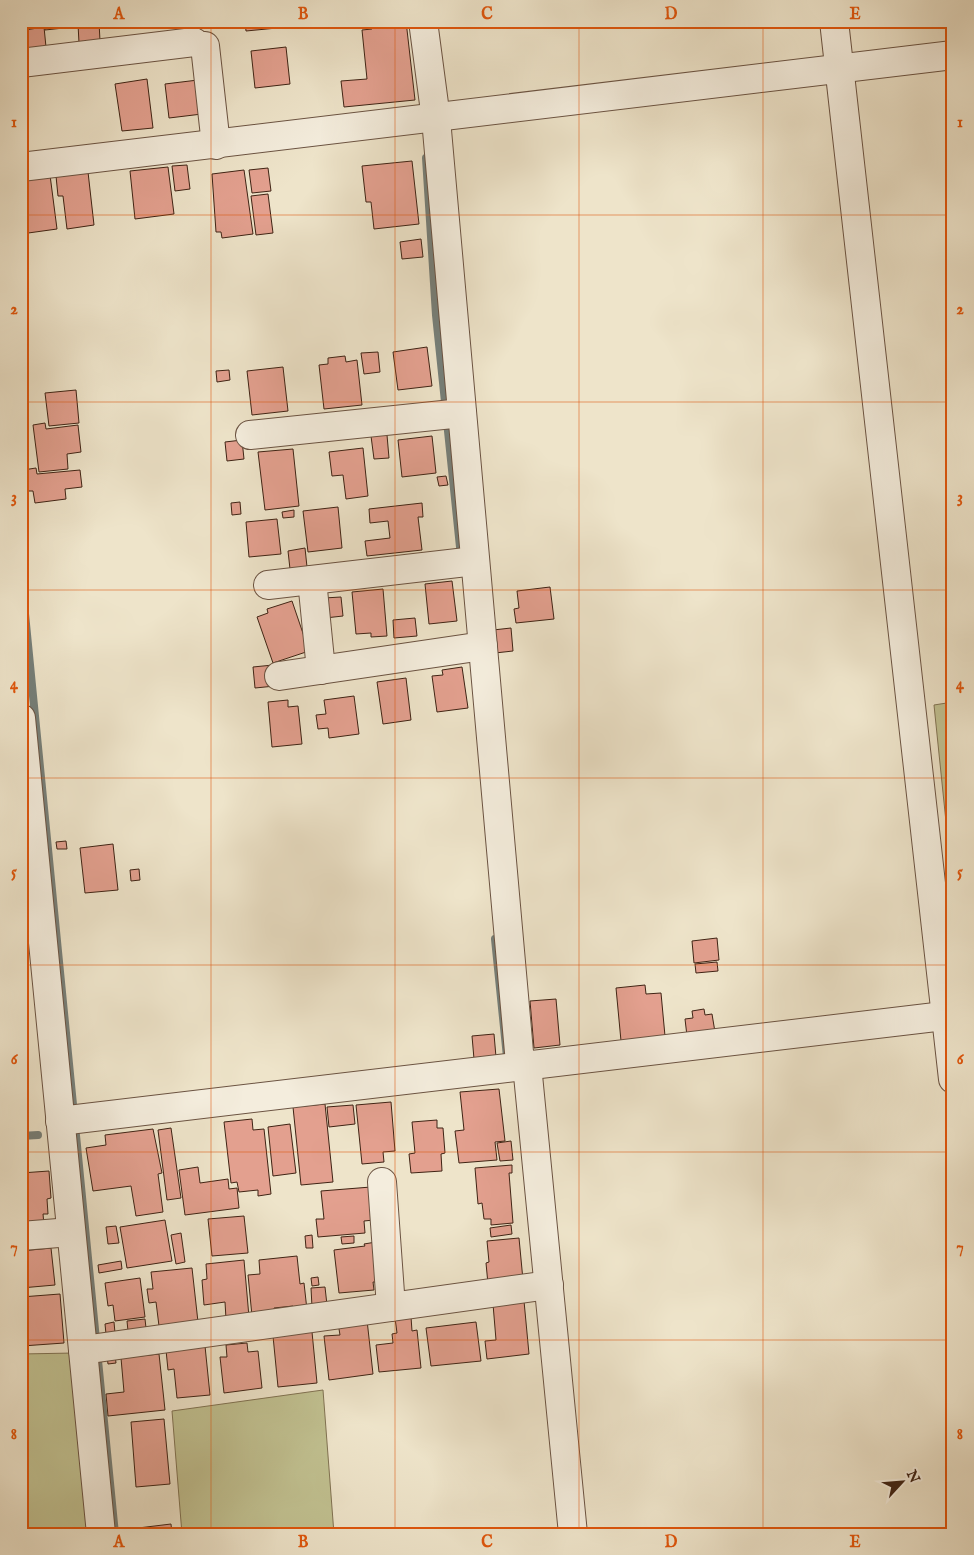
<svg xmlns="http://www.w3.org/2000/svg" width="974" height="1555" viewBox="0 0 974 1555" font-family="'IM FELL English',serif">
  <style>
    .green { fill: #c1c191; stroke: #807252 }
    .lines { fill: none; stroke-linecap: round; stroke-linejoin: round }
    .stream { stroke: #767f79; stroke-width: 8 }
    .building { fill: #e3a08f; stroke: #3f2314 }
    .street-casing { stroke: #6b5342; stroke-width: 30 }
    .street { stroke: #f4eddd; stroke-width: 28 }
    .grid { fill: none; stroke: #e0560c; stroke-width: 1; stroke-opacity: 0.55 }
    .neatline { fill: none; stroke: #e0560c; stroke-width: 2 }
    .grid-label { font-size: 16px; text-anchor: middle; font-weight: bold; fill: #e0560c }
  </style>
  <rect width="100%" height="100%" fill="#eee4ca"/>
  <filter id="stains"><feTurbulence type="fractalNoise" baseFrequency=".004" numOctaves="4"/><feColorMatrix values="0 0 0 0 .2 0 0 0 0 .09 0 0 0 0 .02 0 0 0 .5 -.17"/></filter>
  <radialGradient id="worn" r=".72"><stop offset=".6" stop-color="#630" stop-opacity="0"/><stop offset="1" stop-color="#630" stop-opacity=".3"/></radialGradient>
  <g class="green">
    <path d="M953 702V890L934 705Z"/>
    <path d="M74 1353 90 1534H21V1354Z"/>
    <path d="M323 1390 334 1534H182L172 1411Z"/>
  </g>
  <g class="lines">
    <g class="stream">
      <path d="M426 158 436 315 460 547"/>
      <path d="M21 573 115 1534"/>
      <path d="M495 939 507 1057"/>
      <path d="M21 1136 38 1135"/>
    </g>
  </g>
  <g class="building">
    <path d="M44 21H73V27L45 30Z"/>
    <path d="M108 21H124V23L108 24Z"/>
    <path d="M245 21H276L277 28 246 31Z"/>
    <path d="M372 21H406L415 100 344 107 341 81 367 79 362 30 372 29Z"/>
    <path d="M99 22 100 41 79 43 78 24Z"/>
    <path d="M44 27 46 47 27 49 25 30Z"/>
    <path d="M286 47 290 84 255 88 251 51Z"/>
    <path d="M147 79 153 128 122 131 115 84Z"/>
    <path d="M198 80 202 114 169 118 165 84Z"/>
    <path d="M412 161 419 224 374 229 371 202H366L362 166Z"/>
    <path d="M187 165 190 189 175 191 172 166Z"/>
    <path d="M168 167 174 214 135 219 130 171Z"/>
    <path d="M268 168 271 191 252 193 249 170Z"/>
    <path d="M244 170 253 234 222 238 221 232H216L212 174Z"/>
    <path d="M88 172 94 225 67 229 63 196H58L56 176Z"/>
    <path d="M50 175 57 229 21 234V179Z"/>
    <path d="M268 194 273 233 256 235 251 196Z"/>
    <path d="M421 239 423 257 402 259 400 242Z"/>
    <path d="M427 347 432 386 398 390 393 352Z"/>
    <path d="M378 352 380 372 364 374 361 353Z"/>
    <path d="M345 356 346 362 357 360 362 405 324 409 319 365 328 364V358Z"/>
    <path d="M283 367 288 411 252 415 247 371Z"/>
    <path d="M229 370 230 380 217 382 216 371Z"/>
    <path d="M76 390 79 423 49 426 45 393Z"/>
    <path d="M45 423 46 429 78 425 81 452 67 454 68 469 39 472 33 425Z"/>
    <path d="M387 435 389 458 374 459 371 436Z"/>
    <path d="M432 436 436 473 402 477 398 440Z"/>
    <path d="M242 440 244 459 227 461 225 442Z"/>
    <path d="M363 448 368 496 346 499 343 475 332 476 329 452Z"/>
    <path d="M293 449 299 506 265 510 258 452Z"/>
    <path d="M36 468 37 474 80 470 82 487 65 489 66 499 35 503 33 491H25L23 470Z"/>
    <path d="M446 476 448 485 439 486 437 477Z"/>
    <path d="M240 502 241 514 232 515 231 503Z"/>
    <path d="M422 503 423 517H418L422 550 367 556 365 541 390 538 388 521 370 523 369 509Z"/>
    <path d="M338 507 342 548 308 552 303 511Z"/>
    <path d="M294 510V517L283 518 282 512Z"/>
    <path d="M277 519 281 554 249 557 246 522Z"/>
    <path d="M305 548 307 567 290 569 288 551Z"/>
    <path d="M452 581 457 621 429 624 425 584Z"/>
    <path d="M550 587 554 619 516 623 514 609 519 608 517 591Z"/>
    <path d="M383 589 387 636 371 637V633L356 634 352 592Z"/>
    <path d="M341 597 343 616 325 618 324 598Z"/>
    <path d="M292 601 309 651 273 663 257 617 268 613 267 609Z"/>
    <path d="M415 618 417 636 394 638 393 620Z"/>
    <path d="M511 628 513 651 495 653 493 630Z"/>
    <path d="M273 665 275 686 255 688 253 667Z"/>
    <path d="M462 667 468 708 437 712 432 676 443 675 442 670Z"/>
    <path d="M406 678 411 720 383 724 377 682Z"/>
    <path d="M354 696 359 734 329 738 328 728 318 729 316 715 326 714 324 700Z"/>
    <path d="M288 700V707L298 706 302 744 272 747 268 702Z"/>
    <path d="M66 841 67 849H57L56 842Z"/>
    <path d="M113 844 118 890 85 893 80 848Z"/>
    <path d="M139 869 140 880 131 881 130 870Z"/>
    <path d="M717 938 719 960 694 963 692 941Z"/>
    <path d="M717 962 718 971 696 973 695 964Z"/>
    <path d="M645 985 646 994 661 993 665 1036 621 1041 616 988Z"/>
    <path d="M556 999 560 1045 534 1048 530 1001Z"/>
    <path d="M704 1009 705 1015 712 1014 715 1032 687 1036 685 1019 693 1018 692 1011Z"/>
    <path d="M494 1034 496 1057 474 1059 472 1036Z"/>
    <path d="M499 1089 505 1141 495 1142 497 1160 459 1163 455 1131 464 1130 460 1092Z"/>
    <path d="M391 1102 395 1151 383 1152 384 1162 362 1164 356 1105Z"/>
    <path d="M325 1104 333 1182 301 1185 293 1107Z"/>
    <path d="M353 1105 355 1124 329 1127 327 1107Z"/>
    <path d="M252 1119 253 1130 264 1129 271 1194 258 1196V1190L239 1192 237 1182 231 1183 224 1122Z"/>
    <path d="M437 1120V1128H443L445 1153 441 1154 442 1171 411 1173 409 1154 415 1153 412 1122Z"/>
    <path d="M290 1124 296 1173 273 1176 268 1127Z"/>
    <path d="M171 1128 181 1198 167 1200 158 1130Z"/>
    <path d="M153 1129 162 1173 158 1174 163 1212 136 1216 131 1186 93 1191 86 1148 106 1145 105 1135Z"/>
    <path d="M511 1141 513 1160 500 1161 497 1143Z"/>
    <path d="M21 1148H25L26 1170 21 1171Z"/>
    <path d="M512 1165V1173H509L513 1223 491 1225V1219H484L482 1203 478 1204 475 1168Z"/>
    <path d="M198 1167 200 1183 228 1179 229 1189 237 1188 239 1208 185 1215 179 1170Z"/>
    <path d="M49 1171 51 1198 47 1199 48 1214H43L44 1225 27 1226 26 1215 21 1216V1173Z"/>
    <path d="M371 1187 374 1220 364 1221 365 1233 318 1237 316 1219H324L321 1191Z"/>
    <path d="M244 1216 248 1253 212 1256 208 1219Z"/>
    <path d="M165 1220 172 1261 127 1268 120 1227Z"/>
    <path d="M511 1225 512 1234 491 1237 490 1228Z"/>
    <path d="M116 1226 119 1243 108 1244 106 1227Z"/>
    <path d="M181 1233 185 1262 176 1264 171 1235Z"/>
    <path d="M312 1235 313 1248H306L305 1236Z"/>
    <path d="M354 1236V1243L342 1244 341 1237Z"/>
    <path d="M519 1238 523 1280 488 1284 486 1263 489 1262 487 1241Z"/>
    <path d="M376 1242V1282H373L374 1290 339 1293 334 1250 365 1246 364 1244Z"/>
    <path d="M51 1248 55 1285 21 1288V1251Z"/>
    <path d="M297 1256 300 1284 304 1283 307 1310 294 1312 293 1306 274 1308 275 1313 252 1316 248 1275 260 1274 259 1260Z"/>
    <path d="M244 1260 249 1317 226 1319 225 1302 204 1305 202 1280 207 1279 206 1264Z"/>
    <path d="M121 1261 122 1269 99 1273 98 1265Z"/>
    <path d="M192 1268 198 1322 159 1326 156 1302 149 1303 147 1289H153L151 1272Z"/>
    <path d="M318 1277 319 1285 312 1286 311 1278Z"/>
    <path d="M140 1278 145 1317 115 1321 113 1305 108 1306 105 1283Z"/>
    <path d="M325 1287 327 1305 312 1307 311 1288Z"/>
    <path d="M60 1294 64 1343 22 1346 21 1297Z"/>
    <path d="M524 1301 529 1354 487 1359 485 1341 496 1340 493 1304Z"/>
    <path d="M411 1317 412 1331 417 1330 421 1368 379 1372 376 1345 393 1343 392 1334 397 1333 395 1318Z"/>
    <path d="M145 1319 146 1328 128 1331 127 1321Z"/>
    <path d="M367 1320 373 1374 329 1380 324 1336 340 1335 338 1323Z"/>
    <path d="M114 1322 115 1333 106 1334 105 1324Z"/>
    <path d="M476 1322 481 1361 431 1366 426 1328Z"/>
    <path d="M312 1332 317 1383 278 1387 273 1336Z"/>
    <path d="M247 1343 248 1352 258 1351 262 1388 224 1393 220 1357H227L226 1345Z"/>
    <path d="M205 1346 210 1395 177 1398 174 1369 168 1370 166 1350Z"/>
    <path d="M159 1354 165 1410 108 1416 106 1394 124 1392 121 1358Z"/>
    <path d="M115 1355 116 1363 108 1364 107 1356Z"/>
    <path d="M164 1419 170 1484 136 1487 131 1422Z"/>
    <path d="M171 1524 172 1534H131L130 1529Z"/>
  </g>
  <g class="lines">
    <defs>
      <g id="street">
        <path d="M423 21 436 119 519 1052 523 1066"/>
        <path d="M834 21 953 1079"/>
        <path d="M205 46 216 145"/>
        <path d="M21 63 194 42"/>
        <path d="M21 167 953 55"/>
        <path d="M250 435 462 413"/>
        <path d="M312 580 321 670"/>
        <path d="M268 585 475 561"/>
        <path d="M279 676 483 646"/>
        <path d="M21 718 101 1534"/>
        <path d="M527 1065 573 1534"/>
        <path d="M60 1121 944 1016"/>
        <path d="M382 1182 391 1307"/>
        <path d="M21 1236 71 1232"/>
        <path d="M83 1350 549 1285"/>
      </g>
    </defs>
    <use href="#street" class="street-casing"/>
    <use href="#street" class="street"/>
  </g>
  <path class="grid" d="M211 21V1534M395 21V1534M579 21V1534M763 21V1534M21 215H953M21 402H953M21 590H953M21 778H953M21 965H953M21 1152H953M21 1340H953"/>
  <rect width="974" height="1555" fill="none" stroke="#eee4ca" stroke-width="55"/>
  <g transform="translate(902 1482) rotate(64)" stroke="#f4eddd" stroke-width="4" paint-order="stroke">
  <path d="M0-4L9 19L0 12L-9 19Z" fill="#3f2314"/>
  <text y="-8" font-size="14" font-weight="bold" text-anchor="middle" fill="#3f2314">N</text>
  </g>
  <rect x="28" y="28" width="918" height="1500" class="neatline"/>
  <g class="grid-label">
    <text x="119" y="19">A</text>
    <text x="303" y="19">B</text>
    <text x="487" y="19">C</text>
    <text x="671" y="19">D</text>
    <text x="855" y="19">E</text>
    <text x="14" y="127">1</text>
    <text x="960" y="127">1</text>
    <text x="14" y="314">2</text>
    <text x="960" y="314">2</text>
    <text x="14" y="502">3</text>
    <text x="960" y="502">3</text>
    <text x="14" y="689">4</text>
    <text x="960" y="689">4</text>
    <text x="14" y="877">5</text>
    <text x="960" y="877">5</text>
    <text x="14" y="1064">6</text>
    <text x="960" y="1064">6</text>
    <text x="14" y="1252">7</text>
    <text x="960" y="1252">7</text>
    <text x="14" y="1439">8</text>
    <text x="960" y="1439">8</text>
    <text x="119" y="1547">A</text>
    <text x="303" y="1547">B</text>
    <text x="487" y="1547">C</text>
    <text x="671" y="1547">D</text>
    <text x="855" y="1547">E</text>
  </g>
  <rect width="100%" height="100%" filter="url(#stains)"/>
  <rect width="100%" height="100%" fill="url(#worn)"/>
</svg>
